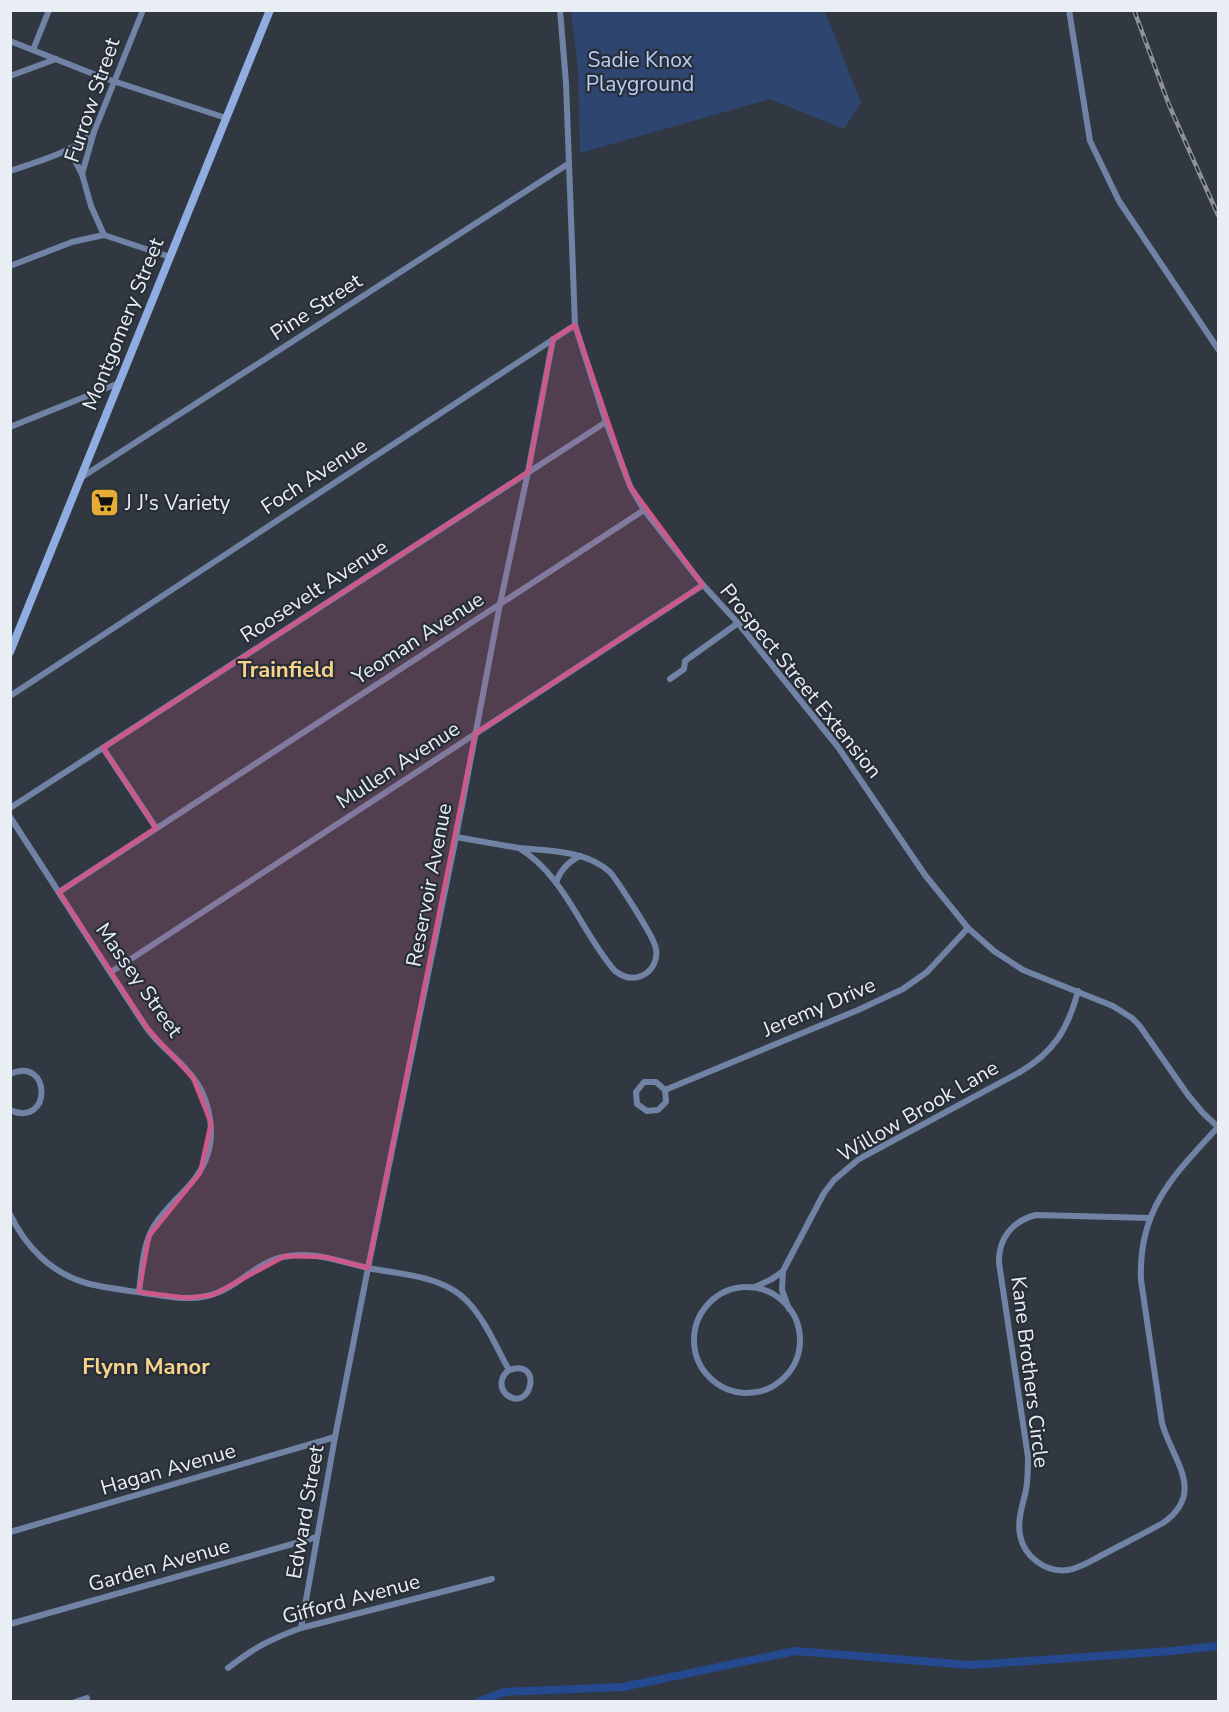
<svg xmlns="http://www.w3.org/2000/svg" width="1229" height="1712" viewBox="0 0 1229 1712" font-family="'Nunito Sans',sans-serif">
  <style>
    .green { fill: #2e456f }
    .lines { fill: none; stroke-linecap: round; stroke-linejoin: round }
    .canal { stroke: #24498e; stroke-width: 8 }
    .street { stroke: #7083a4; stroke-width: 6 }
    .secondary { stroke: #8fade1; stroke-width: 8 }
    .rail-casing { stroke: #8d929a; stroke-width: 4.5 }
    .rail { stroke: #282e38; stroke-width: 2; stroke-dasharray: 7; stroke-linecap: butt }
    .marked { fill: #ce5889; fill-opacity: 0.2; stroke: #ce5889; stroke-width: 4.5; stroke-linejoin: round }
    .labels { text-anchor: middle; stroke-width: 4.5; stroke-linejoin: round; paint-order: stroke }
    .park-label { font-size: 21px; fill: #b8cef6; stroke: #282e38 }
    .street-label { font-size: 21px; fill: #e9edf4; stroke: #282e38 }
    .poi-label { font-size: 21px; fill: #e9edf4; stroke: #282e38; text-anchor: start }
    .neighbourhood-label { font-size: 22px; font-weight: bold; fill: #fad38b; stroke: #282e38 }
  </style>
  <rect width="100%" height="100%" fill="#323842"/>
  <path class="green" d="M571 11H825L861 103 844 129 770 99 580 153 578 71Z"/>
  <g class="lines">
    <path class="canal" d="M478 1702 504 1692 623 1687 795 1651 971 1665 1172 1651 1218 1646"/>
    <g class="street">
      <path d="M560 10 566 83 575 325 606 422 630 486 644 510 703 585 738 623 838 747 925 875 968 928 994 951 1023 970 1113 1006 1132 1018 1139 1025 1188 1095 1203 1113 1218 1127"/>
      <path d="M1069 10 1090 141 1119 201 1218 349"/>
      <path d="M10 41 101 77 226 118"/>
      <path d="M33 50 49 10"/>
      <path d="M10 76 56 59"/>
      <path d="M65 151 74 159 82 174"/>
      <path d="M10 171C39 161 71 153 94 132"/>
      <path d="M104 235 91 206 82 174 94 132 143 10"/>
      <path d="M10 266 72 242 104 235 170 257"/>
      <path d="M10 427 119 383"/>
      <path d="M82 477 568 164"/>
      <path d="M670 679 684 669 685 661 738 623"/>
      <path d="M10 696 575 325"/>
      <path d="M103 748 156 828"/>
      <path d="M10 808 606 422"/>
      <path d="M10 817C56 887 100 958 146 1027 161 1049 187 1064 200 1088 209 1105 213 1126 210 1145 203 1183 173 1196 154 1226 142 1246 142 1270 139 1292"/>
      <path d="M456 837 519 848C565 876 581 932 615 971 623 977 632 980 641 976 652 972 658 960 656 949 655 938 618 882 610 872 585 850 550 851 519 848"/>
      <path d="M556 883C560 870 568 862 580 856"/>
      <path d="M59 892 644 510"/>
      <path d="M111 972 703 585"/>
      <path d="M10 1074C52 1055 52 1129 10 1110"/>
      <path d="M665 1090 656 1082H644L636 1092 637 1104 647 1111 658 1110 666 1102 665 1090 858 1010 903 989 927 972 968 928"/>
      <path d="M10 1214C25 1246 51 1273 86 1283 104 1288 125 1290 144 1293 165 1296 186 1301 207 1296 236 1290 254 1263 283 1257 312 1250 341 1262 368 1268 392 1273 417 1274 439 1283 449 1287 459 1293 466 1300 485 1319 496 1347 509 1370 501 1376 498 1387 507 1395 531 1413 544 1358 509 1370"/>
      <path d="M1150 1218 1036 1215C1012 1221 998 1239 999 1263L1028 1457C1028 1468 1028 1479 1026 1490 1023 1504 1017 1520 1020 1535 1024 1557 1046 1573 1068 1570 1081 1568 1094 1559 1106 1553 1125 1543 1145 1533 1163 1523 1207 1492 1172 1460 1162 1423L1141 1280C1138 1209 1174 1175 1218 1127"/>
      <path d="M755 1287 772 1279 782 1272"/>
      <circle cx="747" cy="1340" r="53"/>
      <path d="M789 1309 782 1290 783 1271 824 1193 834 1180 859 1159 1020 1072C1054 1052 1068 1029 1078 991"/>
      <path d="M10 1532 335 1437"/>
      <path d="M10 1624 317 1537"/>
      <path d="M301 1628 335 1437 368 1268 456 837 500 604 528 472 553 339"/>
      <path d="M228 1668C253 1648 271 1639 301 1628L492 1579"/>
      <path d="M75 1702 87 1698"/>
    </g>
    <path class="secondary" d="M10 652 270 10"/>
    <defs>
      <path id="rail" d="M1134 10 1169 105 1218 215"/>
    </defs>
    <use href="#rail" class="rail-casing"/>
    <use href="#rail" class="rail"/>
  </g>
  <path class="marked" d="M575 325 630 486 703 585 475 734 368 1268 325 1257 285 1256 213 1295 187 1298 139 1292 149 1236 200 1173 211 1123 193 1078 148 1029 59 892 156 828 103 748 528 472 553 339Z"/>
  <defs>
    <symbol id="supermarket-square" viewBox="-11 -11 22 22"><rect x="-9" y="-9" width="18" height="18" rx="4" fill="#e5ad36" stroke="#282e38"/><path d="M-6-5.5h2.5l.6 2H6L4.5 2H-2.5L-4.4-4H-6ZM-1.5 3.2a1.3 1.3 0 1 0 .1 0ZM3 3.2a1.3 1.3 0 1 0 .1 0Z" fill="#111"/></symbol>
  </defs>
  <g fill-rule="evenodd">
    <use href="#supermarket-square" x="88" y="486" width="33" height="33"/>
  </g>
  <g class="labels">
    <g class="park-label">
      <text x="640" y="67">Sadie Knox<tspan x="640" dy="24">Playground</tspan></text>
    </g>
    <g class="street-label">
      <text transform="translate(92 100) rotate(-71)" y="7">Furrow Street</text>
      <text transform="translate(316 307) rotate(-33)" y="7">Pine Street</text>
      <text transform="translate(123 324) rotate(-68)" y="7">Montgomery Street</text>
      <text transform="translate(314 476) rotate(-33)" y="7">Foch Avenue</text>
      <text transform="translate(314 591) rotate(-33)" y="7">Roosevelt Avenue</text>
      <text transform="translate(418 638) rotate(-33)" y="7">Yeoman Avenue</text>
      <text transform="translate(801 681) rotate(51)" y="7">Prospect Street Extension</text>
      <text transform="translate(398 765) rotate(-33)" y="7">Mullen Avenue</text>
      <text transform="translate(429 885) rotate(-79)" y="7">Reservoir Avenue</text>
      <text transform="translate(139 980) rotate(55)" y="7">Massey Street</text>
      <text transform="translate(819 1007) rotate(-23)" y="7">Jeremy Drive</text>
      <text transform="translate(918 1111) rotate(-30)" y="7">Willow Brook Lane</text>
      <text transform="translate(1030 1372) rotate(83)" y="7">Kane Brothers Circle</text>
      <text transform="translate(168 1469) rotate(-16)" y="7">Hagan Avenue</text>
      <text transform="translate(305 1512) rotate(-80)" y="7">Edward Street</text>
      <text transform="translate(159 1565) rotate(-16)" y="7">Garden Avenue</text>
      <text transform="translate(351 1599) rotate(-15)" y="7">Gifford Avenue</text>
    </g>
    <g class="poi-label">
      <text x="125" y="510">J J's Variety</text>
    </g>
    <g class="neighbourhood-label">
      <text x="286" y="677">Trainfield</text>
      <text x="146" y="1374">Flynn Manor</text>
    </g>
  </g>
  <rect width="1229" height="1712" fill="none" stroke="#e9edf4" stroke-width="24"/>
</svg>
